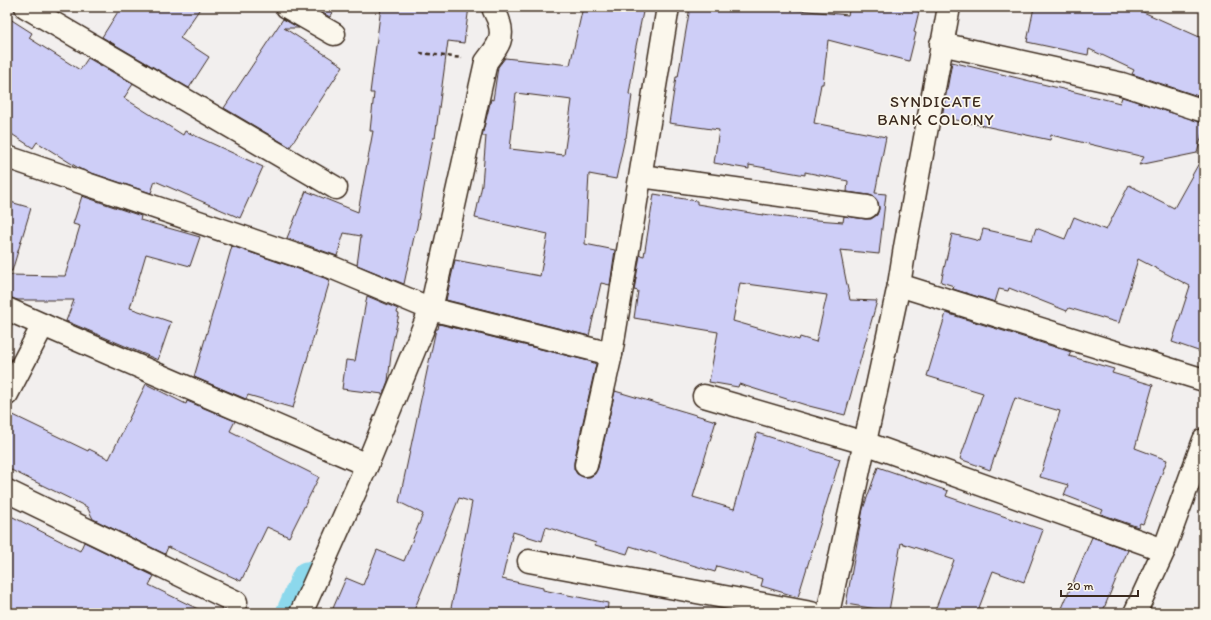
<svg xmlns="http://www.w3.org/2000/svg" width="1211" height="620" viewBox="0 0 1211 620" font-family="Itim,sans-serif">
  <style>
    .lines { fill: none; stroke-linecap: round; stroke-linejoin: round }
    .canal { stroke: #8cd8ec; stroke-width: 27 }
    .building { fill: #cecef7; stroke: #3b2a1e; fill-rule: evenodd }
    .minor-casing { stroke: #3b2a1e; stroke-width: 25 }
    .path { stroke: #3b2a1e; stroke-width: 2.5; stroke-dasharray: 4 3; stroke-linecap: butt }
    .minor { stroke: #fbf7ec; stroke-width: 22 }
    .labels { text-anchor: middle; stroke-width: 3.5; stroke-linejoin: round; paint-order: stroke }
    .neighbourhood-label { font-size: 16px; letter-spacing: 1px; fill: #3b2a1e; stroke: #fbf7ec }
  </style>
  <rect width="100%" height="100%" fill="#f2efee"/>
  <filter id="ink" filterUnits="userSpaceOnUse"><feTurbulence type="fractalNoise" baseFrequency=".025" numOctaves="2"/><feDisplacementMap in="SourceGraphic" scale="8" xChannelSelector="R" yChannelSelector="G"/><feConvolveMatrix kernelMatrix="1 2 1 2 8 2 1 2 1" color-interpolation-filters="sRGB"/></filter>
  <g filter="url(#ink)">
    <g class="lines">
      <path class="canal" d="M289 613 306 575"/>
    </g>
    <g class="building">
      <path d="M121 7H201L180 38 209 57 189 88 102 37Z"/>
      <path d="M312 7H337L330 17Z"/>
      <path d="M381 7H469L464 43 448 41 435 138H433L416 232H415L404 284 357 265 361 236 344 233 337 256 287 238 306 191 358 212 373 131H370L374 93H370Z"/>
      <path d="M583 7H644L635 51H636L629 94 632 95 626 138H625L616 179 589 174 585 244 615 250 610 285 601 283 589 336 446 300 455 260 540 276 548 234 475 218 482 185 486 136H482L491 99 493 100 498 67 505 58 570 65ZM516 93 572 100 564 155 510 149Z"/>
      <path d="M690 7H778V8L848 15 850 7H920L914 32 916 33 909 61 828 40 823 84H821L814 123 886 137 875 193 886 194 879 254 840 250 850 300 877 301 845 415 809 406 739 384 738 387 709 382 718 332 634 318 638 291 634 290 640 255 644 256 654 194 697 201V204L763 215V214L791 218 843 222 844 216 865 219H871L877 215 879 209 878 202 874 197 869 195 847 192 848 181 805 172V175L749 165V169L714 163 719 130 669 123 676 77H678ZM740 283 827 295 816 342 800 337 799 340 733 321Z"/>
      <path d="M1034 7H1132L1204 39V98L1132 74 1134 70 1089 49 1088 55 1027 42Z"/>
      <path d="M7 17 32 33 29 38 80 70 88 58 133 84 124 98 183 135 185 131 263 167 240 218 155 181 151 193 80 169 37 142 33 148 7 131Z"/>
      <path d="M283 19 299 28H284L343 66 290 147 224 108Z"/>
      <path d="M952 62 1120 103 1122 97 1204 123V128L1197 153 1139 165 1144 157 1051 135 1050 140 942 117Z"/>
      <path d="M1204 154V353L1172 342 1190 286 1138 259 1119 323 1069 308 1067 311 1009 288 1008 291 999 289 995 302 953 289 954 286 941 282 952 234 980 241 983 229 1032 240 1036 228 1065 239 1074 217 1106 230 1129 185 1174 208Z"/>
      <path d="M82 196 141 216 140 220 200 237 190 266 146 254 130 308 171 322 158 360 66 321 74 300H18L7 297V275L65 276 80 226 73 224Z"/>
      <path d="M7 201 31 208 12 271 7 270Z"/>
      <path d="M232 246 330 280 293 408 248 395 246 399 194 377Z"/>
      <path d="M367 296 398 309 397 313 399 314 392 346 388 381 383 394 342 389 346 360 355 361Z"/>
      <path d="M946 313 1071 352 1069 356 1114 369 1112 373 1153 385 1135 448 1167 460 1143 524 1140 523 1138 527 1101 514 1103 510 1064 495 1068 485 1040 477 1060 411 1015 398 990 470 960 459 983 393 927 376Z"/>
      <path d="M439 324 589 361 596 364 574 462V469L577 474 583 477H590L595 474 598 468 615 391 716 421 693 497 734 509 757 433 840 459 798 597 761 586 763 579 717 566 715 572 630 546 627 554 595 545 596 543 546 527 542 541 513 532 502 579 543 588V590L608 603 607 613H450L472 502 459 498 413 613H331L346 578 363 585 377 550 404 561 423 514 399 502 436 329H438Z"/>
      <path d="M146 384 186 404 187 401 235 421 230 431 274 453 273 454 319 477 289 537 267 527 241 581 168 547 165 554 93 519 87 507 7 468V412L88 451 89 449 109 459Z"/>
      <path d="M878 467 948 491 946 496 1043 530 1024 582 993 571 977 613H934L954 560 901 543 889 611 846 604 863 509Z"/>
      <path d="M7 514 80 551 84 542 154 576 149 585 206 613H7Z"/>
      <path d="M1092 537 1128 550 1102 613H1060Z"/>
    </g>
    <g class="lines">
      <defs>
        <g id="minor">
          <path d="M26 7 336 188"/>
          <path d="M287 7 334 34"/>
          <path d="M941 44 1122 84 1204 111"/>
          <path d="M7 157 331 267 431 309 611 354"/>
          <path d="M641 176 867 207"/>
          <path d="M899 285 1204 380"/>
          <path d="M7 309 43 325"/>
          <path d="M7 394 43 325 367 465"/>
          <path d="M704 396 865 443 1164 550"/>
          <path d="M586 465 611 354 668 7"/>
          <path d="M7 491 236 602"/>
          <path d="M529 561 811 613"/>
          <path d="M301 613 367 465 431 309 486 62C496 48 505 40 499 22 498 17 494 12 493 7"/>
          <path d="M828 613 899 285 905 247 949 7"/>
          <path d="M1135 613 1164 550 1204 440"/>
        </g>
      </defs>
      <use href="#minor" class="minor-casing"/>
      <path class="path" d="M420 53 462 58"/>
      <use href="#minor" class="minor"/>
    </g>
  </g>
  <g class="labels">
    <g class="neighbourhood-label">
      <text x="936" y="107">SYNDICATE<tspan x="936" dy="18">BANK COLONY</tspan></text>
    </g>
  </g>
  <rect width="1211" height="620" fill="none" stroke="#fbf7ec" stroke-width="24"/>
  <rect x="12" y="12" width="1187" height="596" fill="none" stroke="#3b2a1e" stroke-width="1.5" filter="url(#ink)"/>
  <path d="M1061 590v6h77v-6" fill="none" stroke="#3b2a1e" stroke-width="2"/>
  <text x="1067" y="590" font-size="12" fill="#3b2a1e" stroke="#fbf7ec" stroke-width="3" paint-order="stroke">20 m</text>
</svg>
